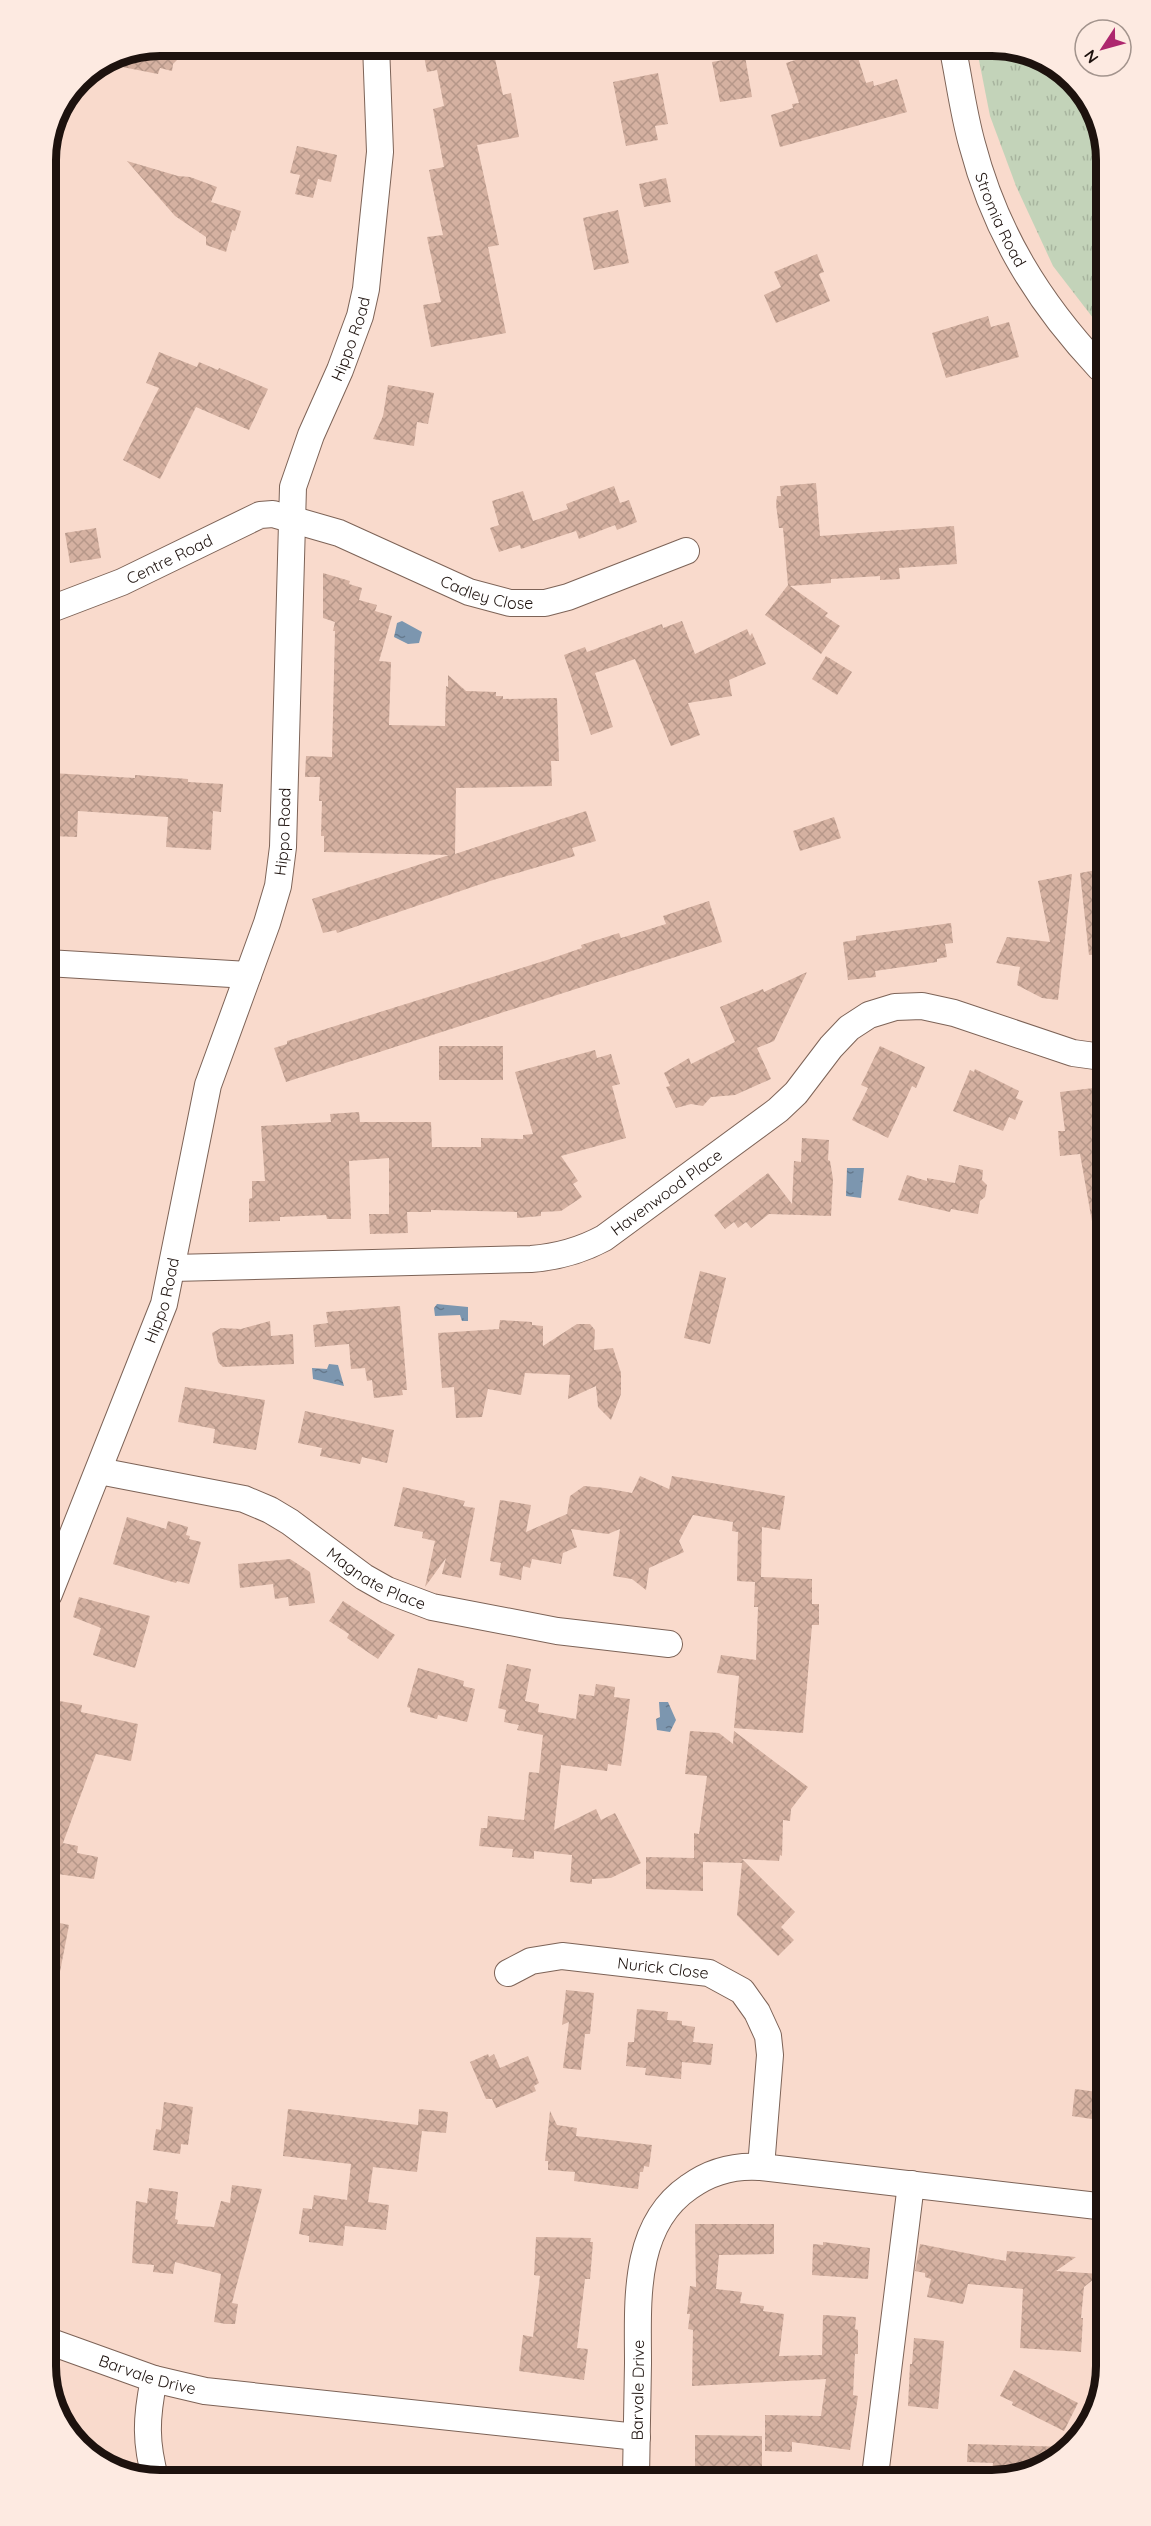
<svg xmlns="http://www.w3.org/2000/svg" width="1151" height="2526" viewBox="0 0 1151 2526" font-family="Quicksand,sans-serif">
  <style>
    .grass { fill: url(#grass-tufts) }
    .water { fill: url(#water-ripples) }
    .building { fill: url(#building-cross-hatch) }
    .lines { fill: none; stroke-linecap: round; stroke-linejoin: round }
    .minor-casing { stroke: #7d6357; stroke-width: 28 }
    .minor { stroke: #fff; stroke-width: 26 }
    .labels { text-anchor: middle; stroke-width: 6; stroke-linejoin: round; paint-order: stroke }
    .street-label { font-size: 16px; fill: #1d120e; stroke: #fdeae1 }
    .rim { fill: none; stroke: #1d120e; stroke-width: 8 }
  </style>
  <defs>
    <pattern id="grass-tufts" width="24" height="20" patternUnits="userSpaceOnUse" patternTransform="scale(1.5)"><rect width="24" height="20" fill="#c3d3b9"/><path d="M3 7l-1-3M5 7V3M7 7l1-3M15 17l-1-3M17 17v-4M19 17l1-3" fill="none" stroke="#a7b49e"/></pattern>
    <pattern id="water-ripples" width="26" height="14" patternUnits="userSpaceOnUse" patternTransform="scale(1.5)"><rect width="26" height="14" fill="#7c96af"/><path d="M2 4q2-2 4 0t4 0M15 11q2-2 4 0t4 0" fill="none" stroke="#65798d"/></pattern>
    <pattern id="building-cross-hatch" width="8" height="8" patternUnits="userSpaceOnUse" patternTransform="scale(1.5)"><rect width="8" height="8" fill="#d5b1a1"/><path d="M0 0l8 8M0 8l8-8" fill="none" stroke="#b69789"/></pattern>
  </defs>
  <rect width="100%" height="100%" fill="#f9dacc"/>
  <path class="grass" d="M976 45H999L1061 69 1100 122V327L1053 266 1016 186 990 116Z"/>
  <g class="water">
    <path d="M402 621 422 632 419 643 408 644 394 637 397 623Z"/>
    <path d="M847 1168H864L861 1198 846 1196Z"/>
    <path d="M437 1304 468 1307V1321H462L460 1315 435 1316 434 1308Z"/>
    <path d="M329 1364 338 1365 344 1386 313 1379 312 1368 327 1369Z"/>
    <path d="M659 1702H668L676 1720 670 1732 657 1730 656 1719 660 1717Z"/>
  </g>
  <g class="building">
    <path d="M164 45H192L173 64 172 71 160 68 158 74 102 63 116 54Z"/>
    <path d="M422 45H492L503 95 511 93 519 137 477 145 499 245 488 247 506 333 431 347 423 305 441 302 427 237 443 235 429 170 444 167 433 109 444 106 437 70 427 72Z"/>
    <path d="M842 45H854L866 83 873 81 874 86 897 79 907 112 780 147 771 115 793 108 792 104 799 103 786 63Z"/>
    <path d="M745 56 752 97 720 102 712 62Z"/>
    <path d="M658 73 668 124 655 126 658 140 626 146 613 82Z"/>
    <path d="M297 146 337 155 331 182 318 179 313 198 295 194 300 175 290 173Z"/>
    <path d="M127 161 178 176 190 177 217 187 211 202 241 211 235 231 232 230 226 252 206 245V237L175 216Z"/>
    <path d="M666 178 671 202 644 207 639 184Z"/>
    <path d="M618 210 629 263 594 270 583 218Z"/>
    <path d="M817 254 824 272 819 274 830 301 776 323 764 295 781 287 774 272Z"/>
    <path d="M988 316 991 327 1009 322 1019 357 946 378 932 333Z"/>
    <path d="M159 352 197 367 199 362 218 370 219 368 268 389 249 430 196 407 160 479 123 460 159 388 146 383Z"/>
    <path d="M388 385 434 393 428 424 417 422 414 446 373 439 383 416Z"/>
    <path d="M816 483 820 536 954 526 957 564 899 568 900 579 880 580V576L831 579V583L790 586 828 613 825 616 840 626 821 654 765 615 788 585 783 528H779L776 504 777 496H781L780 486Z"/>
    <path d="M614 486 620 503 629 500 637 522 617 530 615 525 579 539 576 531 521 549 520 545 499 552 490 528 499 525 492 501 523 491 533 521 568 509 566 504Z"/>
    <path d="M96 528 101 558 70 563 65 533Z"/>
    <path d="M323 573 350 581 349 584 362 588 359 600 377 605 375 611 392 616 379 661 391 662 389 725 445 726 446 686 448 687V675L466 691 496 692V696H503V699L557 698 559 761H551L552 786 456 788 455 854 586 811 596 841 572 848 575 856 490 881 337 933 336 930 323 933 312 899 449 855 324 852V836H321L322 801H319L320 777H305L306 756 332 757 335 631H333L335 622 323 618Z"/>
    <path d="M682 621 695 654 747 629 750 636 752 633 766 664 729 680 732 696 688 703 700 735 671 746 635 659 595 673 613 727 591 735 564 655 585 647 587 652 662 624 663 628Z"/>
    <path d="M826 656 852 672 837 695 812 679Z"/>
    <path d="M52 773 135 778V775L188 779V782L223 784 221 812 213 811 211 850 166 847 168 817 78 811 77 837 51 836V829H47V800H51Z"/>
    <path d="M834 817 841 838 800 851 793 831Z"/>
    <path d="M1102 869V954L1089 955 1080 873Z"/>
    <path d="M1072 874 1058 1000 1042 998 1017 985 1020 967 996 963 1007 937 1050 942 1038 881Z"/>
    <path d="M709 901 722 942 286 1082 274 1048 287 1044V1041L547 960 582 948 581 945 619 933 621 938 666 924 663 916Z"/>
    <path d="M951 923 953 943 945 944 947 957 937 959V962L875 971 876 977 848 980 843 942 856 940V936Z"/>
    <path d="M807 972 774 1041 757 1048 771 1079 735 1095 711 1097 703 1106 691 1104 676 1108 666 1087 670 1086 664 1073 689 1058 691 1064 735 1042 720 1007 763 989 764 992Z"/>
    <rect x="439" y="1046" width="64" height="34"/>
    <path d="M880 1046 925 1067 916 1088 912 1086 888 1138 852 1120 868 1088 861 1085Z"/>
    <path d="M595 1050 597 1058 611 1054 620 1084 612 1086 626 1138 561 1156 578 1181 573 1184 582 1197 561 1211 541 1212V1216L517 1218V1212L431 1210V1212H407L408 1233 370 1234 369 1214H389V1158L349 1161 351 1219H327L326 1215 280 1217V1221L249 1222V1199L252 1198V1181H265L261 1126 331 1122 330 1114 359 1112 360 1122H431L432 1147H481V1138L523 1139V1135L533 1134 515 1072Z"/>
    <path d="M975 1069 1019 1091 1016 1098 1023 1101 1015 1120 1009 1117 1003 1131 953 1111 970 1070 974 1072Z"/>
    <path d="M1102 1087 1103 1226 1093 1227 1080 1154 1060 1156 1058 1131H1065L1060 1092Z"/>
    <path d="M802 1138 829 1140 828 1160 830 1161 833 1179 831 1216 769 1214 751 1228 746 1222 738 1228 734 1222 725 1229 714 1215 768 1173 792 1204 794 1161 801 1162Z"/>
    <path d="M959 1165 983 1170 982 1180 987 1185 985 1197 980 1201 978 1214 951 1209 950 1212 898 1200 907 1175 927 1181V1178L955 1183Z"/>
    <path d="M700 1271 726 1278 710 1344 684 1338Z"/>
    <path d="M400 1306 407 1390H402L403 1395 374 1398 372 1380 367 1381 365 1368 351 1369 349 1344 315 1347 313 1325 328 1323 326 1312Z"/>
    <path d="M500 1320 532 1322V1325L543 1326V1346L577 1324H590L595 1330 594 1350 613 1348 621 1373V1394L611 1420 598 1407 596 1386 568 1399 570 1375 525 1373 521 1395 488 1389 482 1417 456 1418 454 1387 442 1388 438 1333 499 1329Z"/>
    <path d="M270 1321 271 1336 293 1334 294 1364 223 1367 218 1362 212 1333 221 1328 241 1329Z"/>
    <path d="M185 1387 265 1400 256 1450 213 1443 215 1429 178 1422Z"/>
    <path d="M305 1411 394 1430 387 1463 362 1457 360 1464 320 1456 322 1448 298 1443Z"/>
    <path d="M640 1476 669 1489 672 1476 785 1496 780 1530 762 1527 761 1577 812 1579V1604H819V1625H812L803 1733 734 1728 739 1676 717 1673 721 1655 756 1660 758 1607H754L755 1582 737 1581 738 1532 732 1531 733 1522 693 1515 679 1541 684 1552 649 1568 646 1590 632 1579 613 1576 620 1529 608 1534 571 1529 577 1547 563 1553 561 1564 532 1559 530 1568 523 1566 521 1580 499 1575 501 1563 490 1561 500 1500 531 1505 526 1532 567 1514 570 1496 584 1486 605 1488 632 1493Z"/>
    <path d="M403 1487 465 1501 463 1506 475 1508 461 1578 442 1574 446 1558 425 1587 435 1541 422 1538 423 1532 394 1526Z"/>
    <path d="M127 1517 166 1529 168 1521 188 1527 186 1535 190 1536 189 1539 201 1542 189 1584 177 1581 176 1583 113 1564Z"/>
    <path d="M290 1559 310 1572 315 1603 289 1606 288 1597 275 1599 273 1584 240 1588 238 1564Z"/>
    <path d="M79 1597 150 1616 135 1668 93 1655 101 1628 73 1617Z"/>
    <path d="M343 1601 395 1635 378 1659 347 1638 349 1634 329 1621Z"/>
    <path d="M507 1664 531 1669 525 1701 539 1704 538 1712 576 1719 579 1694 594 1696 596 1684 615 1687 614 1697 630 1699 621 1766 608 1764 607 1771 561 1765 554 1830 596 1809 601 1820 615 1813 641 1863 611 1878 592 1879V1884L570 1882 572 1855 534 1851V1859L512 1857 513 1849 479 1846 481 1828H487L488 1816 524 1820 529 1772 539 1773 543 1735 517 1730 519 1725 504 1722 506 1710 498 1708Z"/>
    <path d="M418 1668 464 1681 463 1686 475 1689 467 1722 438 1715 437 1719 410 1712V1708L407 1707Z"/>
    <path d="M54 1700 82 1705 81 1712 138 1724 131 1761 96 1754 63 1843 78 1846 77 1853 98 1857 94 1879 50 1873 49 1725Z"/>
    <path d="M690 1731 719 1733 733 1744 734 1731 808 1787 791 1809 790 1821 783 1820 782 1856 780 1855 779 1861 742 1859 795 1912 781 1927 794 1940 778 1956 737 1915 742 1863 703 1862V1891L646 1889V1857L694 1858V1833L699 1834 707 1776 685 1774Z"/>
    <path d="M50 1921 69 1925 59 1977 50 1976Z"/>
    <path d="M566 1990 594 1993 590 2034H585L581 2070 563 2068 569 2022 562 2025Z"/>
    <path d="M637 2009 668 2012 667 2020 682 2021V2025L695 2027 693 2042 713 2044 711 2065 682 2062 681 2079 645 2075 646 2068 626 2066 628 2042H634Z"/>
    <path d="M488 2054 489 2057 494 2054 500 2068 528 2056 539 2083 534 2086 536 2091 496 2108 492 2099H486L470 2062Z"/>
    <path d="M1075 2089 1105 2093V2121L1072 2116Z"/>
    <path d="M164 2102 193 2107 188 2145 181 2144 180 2154 153 2150 156 2129 161 2130Z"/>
    <path d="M288 2109 418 2125 419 2109 448 2112 446 2133 422 2131 417 2172 373 2167 368 2202 389 2205 386 2230 345 2226 343 2246 309 2242V2236L299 2234 303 2208 312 2209 314 2195 347 2200 351 2164 283 2156Z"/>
    <path d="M550 2111 557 2125 577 2128 576 2136 652 2145 649 2167 644 2166 643 2172H640L638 2189 574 2181 575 2172 548 2170V2161H545Z"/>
    <path d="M232 2185 262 2189 232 2303 238 2304 235 2324H226L214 2322 221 2274 175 2262 173 2274 153 2272 154 2265 132 2263 136 2201 147 2203 149 2188 178 2192 175 2219 178 2220 177 2224 214 2227 221 2201 230 2203Z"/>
    <path d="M695 2224H774V2254L719 2255 716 2289 742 2292 740 2303 764 2306 763 2311 784 2314 779 2356 822 2355 823 2315 856 2317 855 2329 858 2330V2354H855L853 2395 858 2396 850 2450 792 2442V2452L765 2451V2415L821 2416 826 2379 692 2386 693 2330 688 2329 690 2314H687L690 2286 696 2287Z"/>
    <path d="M536 2237 591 2238 590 2242H593L590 2279H585L577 2348 588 2349 584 2380 519 2371 523 2335 533 2337 540 2276 534 2275Z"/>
    <path d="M823 2242 870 2248 868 2279 812 2275 813 2244 823 2245Z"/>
    <path d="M920 2244 1006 2261 1007 2251 1076 2257 1056 2271 1100 2274 1084 2287 1081 2318H1083L1081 2352 1020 2348 1023 2289 968 2284 963 2304 927 2297 931 2279 925 2277V2273L915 2271Z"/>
    <path d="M914 2338 944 2341 938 2409 908 2406 910 2364H912Z"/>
    <path d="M1014 2370 1078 2403 1064 2431 1012 2405 1013 2402 1000 2396Z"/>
    <path d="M695 2435 762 2436V2470L695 2469Z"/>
    <path d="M968 2444 1067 2447 1029 2475H992L993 2463 967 2462Z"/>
  </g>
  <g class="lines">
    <defs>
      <g id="minor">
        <path id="s1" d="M952 45C959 78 963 112 972 144 995 232 1038 302 1100 368"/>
        <path id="s2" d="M46 611 122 582 260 515 273 514 339 533 469 592 510 603H545L568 597 686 551"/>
        <path d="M47 963 248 975"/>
        <path id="s3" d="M172 1268 531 1259C558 1257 580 1251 604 1238L778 1110 796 1093 831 1047 849 1028 869 1015 895 1007 922 1006 954 1013 1073 1053 1102 1057"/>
        <path id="s4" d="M99 1471 244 1499 270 1510 290 1522 364 1577 387 1590 432 1607 557 1631 669 1644"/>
        <path id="s5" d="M49 1594 164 1304 208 1085 267 923 278 886 283 847 293 487 311 435 340 370 360 316 366 289 380 152 376 45"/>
        <path id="s6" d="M508 1973 531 1961 562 1956 709 1973 742 1991 757 2012 768 2036 770 2055 761 2167"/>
        <path id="s7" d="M51 2342 154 2379 205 2391 637 2437"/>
        <path d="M154 2379C146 2418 145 2442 156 2481"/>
        <path d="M875 2476 911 2184"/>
        <path id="s8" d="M636 2477C637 2439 637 2401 638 2363 638 2302 632 2226 689 2187 711 2171 734 2165 761 2167L1106 2207"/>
      </g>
    </defs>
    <use href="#minor" class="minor-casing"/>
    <use href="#minor" class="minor"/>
  </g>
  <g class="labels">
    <g class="street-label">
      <text dy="6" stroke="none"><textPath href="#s1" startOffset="182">Stromia Road</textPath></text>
      <text dy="6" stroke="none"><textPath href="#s5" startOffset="1305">Hippo Road</textPath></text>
      <text dy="6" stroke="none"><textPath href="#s2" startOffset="134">Centre Road</textPath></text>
      <text dy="6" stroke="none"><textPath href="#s2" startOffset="477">Cadley Close</textPath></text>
      <text dy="6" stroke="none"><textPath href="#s5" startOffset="801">Hippo Road</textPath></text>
      <text dy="6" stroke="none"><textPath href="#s3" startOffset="513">Havenwood Place</textPath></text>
      <text dy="6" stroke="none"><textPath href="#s5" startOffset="315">Hippo Road</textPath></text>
      <text dy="6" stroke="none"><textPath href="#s4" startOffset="303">Magnate Place</textPath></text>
      <text dy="6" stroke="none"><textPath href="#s6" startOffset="159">Nurick Close</textPath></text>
      <text dy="6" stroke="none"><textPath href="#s7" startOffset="102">Barvale Drive</textPath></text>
      <text dy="6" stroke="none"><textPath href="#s8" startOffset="87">Barvale Drive</textPath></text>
    </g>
  </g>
  <path d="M0 0H1151V2526H0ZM160 56H992A104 104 0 0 1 1096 160V2366A104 104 0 0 1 992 2470H160A104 104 0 0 1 56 2366V160A104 104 0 0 1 160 56Z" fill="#fdeae1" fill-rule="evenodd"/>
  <path class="rim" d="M160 56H992A104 104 0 0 1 1096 160V2366A104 104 0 0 1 992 2470H160A104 104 0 0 1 56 2366V160A104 104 0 0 1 160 56Z"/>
  <g transform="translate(1103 48) rotate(234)"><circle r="28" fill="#fdeae1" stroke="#a3948d" stroke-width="1.5"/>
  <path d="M0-4.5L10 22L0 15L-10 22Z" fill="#ad276e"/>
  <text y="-9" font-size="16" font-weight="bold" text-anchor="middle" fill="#1d120e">N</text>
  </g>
</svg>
